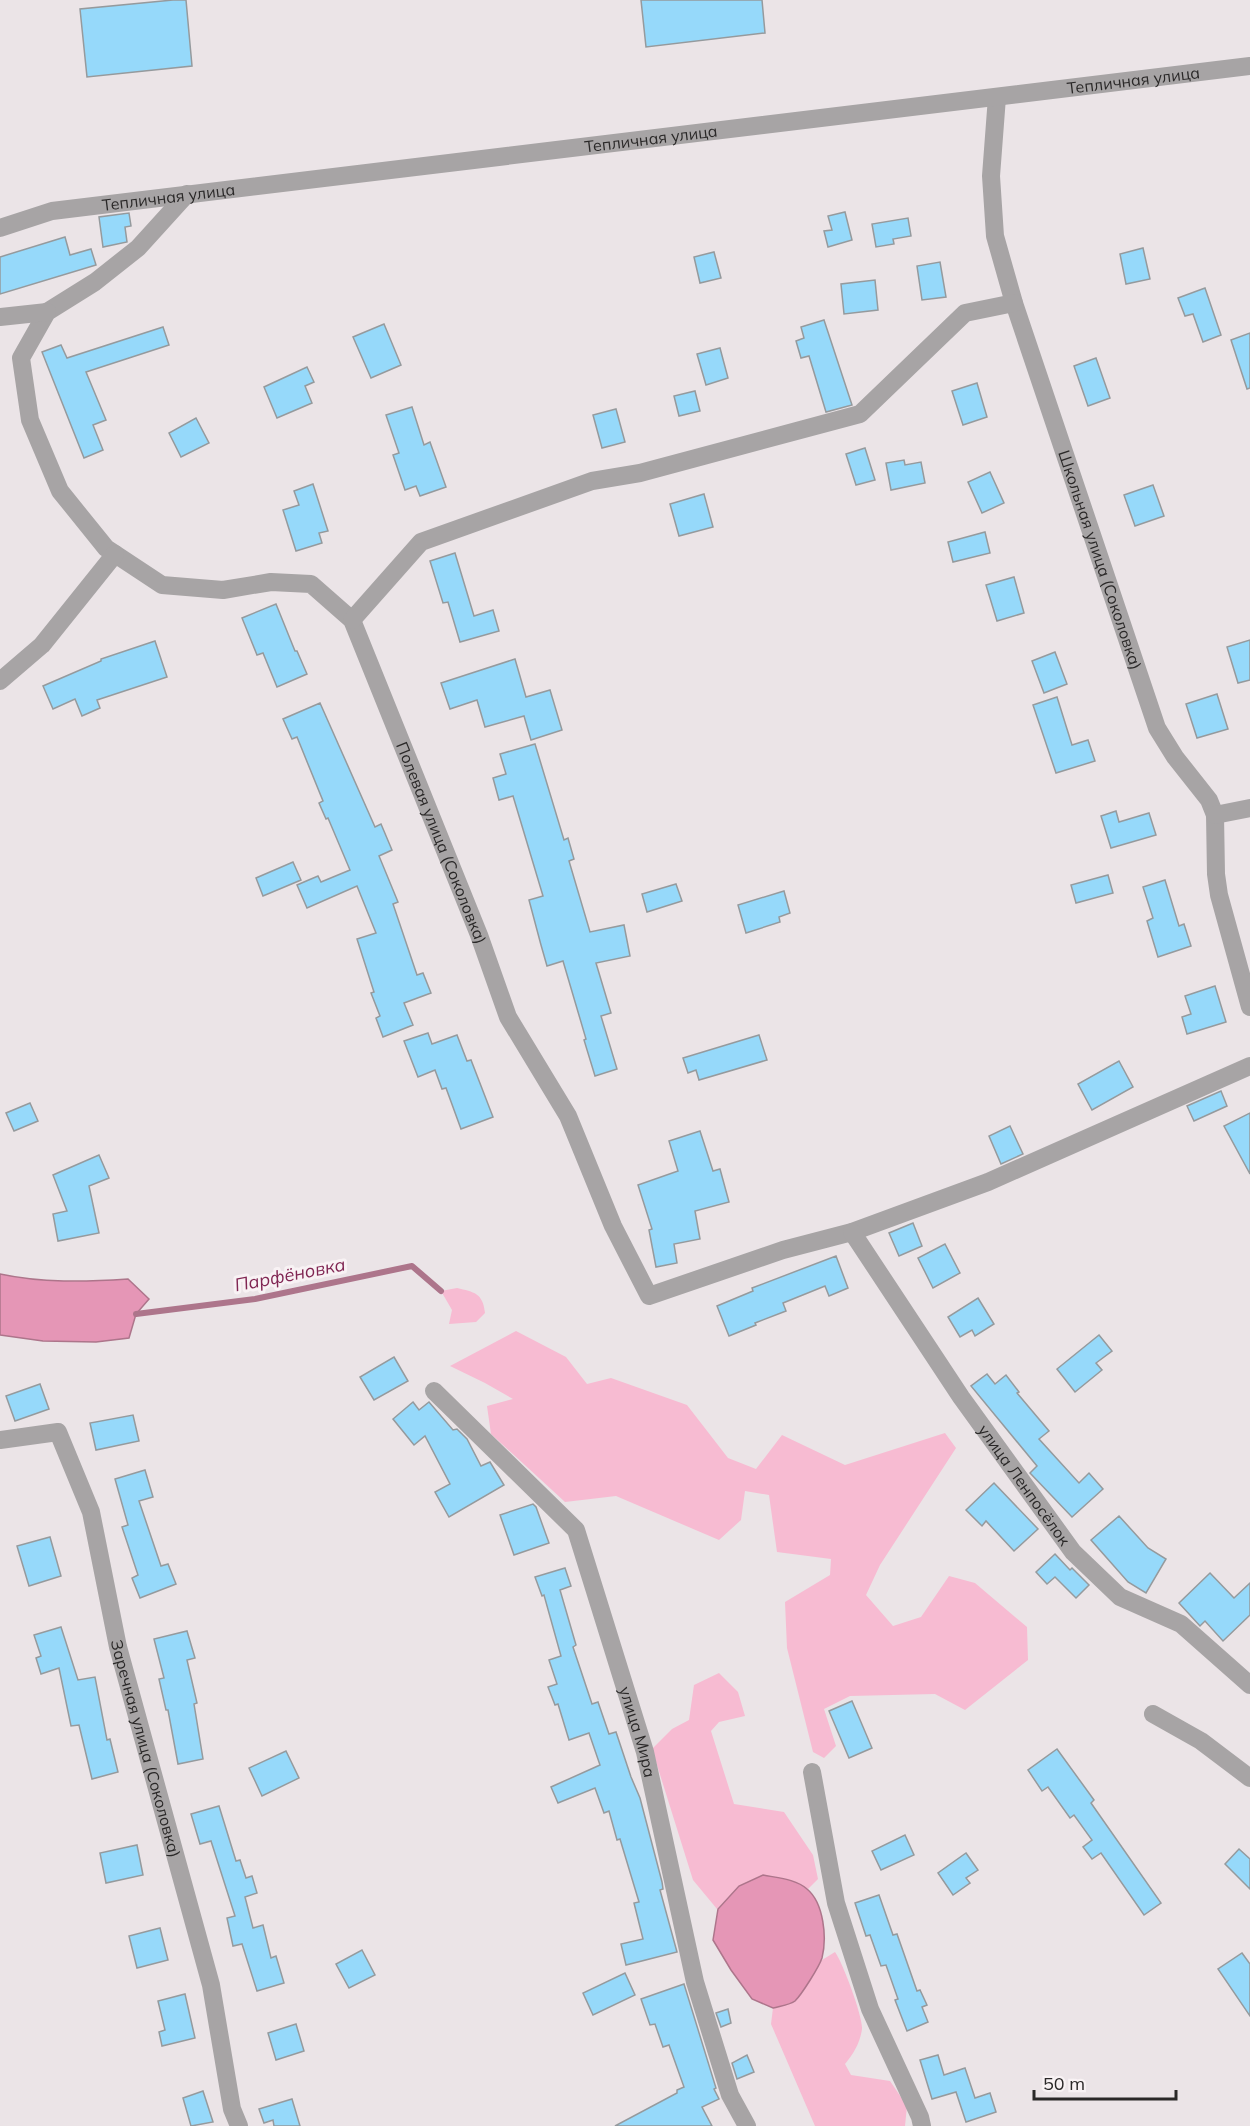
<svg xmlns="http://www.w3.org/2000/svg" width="1250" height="2126" viewBox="0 0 1250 2126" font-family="Mulish,sans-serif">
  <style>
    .green { fill: #f7bbd2 }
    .water { fill: #e596b6; stroke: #ad758b; stroke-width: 1.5 }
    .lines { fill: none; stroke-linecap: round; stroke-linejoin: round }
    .stream { stroke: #ad758b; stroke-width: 6 }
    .building { fill: #96d9fa; stroke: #959a9d; stroke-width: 1.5 }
    .minor { stroke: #a7a4a5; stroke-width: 18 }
    .labels { text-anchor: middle; stroke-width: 6; stroke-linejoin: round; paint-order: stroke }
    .street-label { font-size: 16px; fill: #2a2828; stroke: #f8f2f4 }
    .water-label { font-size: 18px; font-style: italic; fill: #802653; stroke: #f8f2f4 }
  </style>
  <rect width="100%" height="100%" fill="#ebe4e7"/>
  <g class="green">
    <path d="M457 1288C474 1292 483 1293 485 1313L476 1322 449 1324 452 1310 441 1291Z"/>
    <path d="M516 1331 566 1357 587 1384 611 1378 687 1405 728 1458 756 1469 782 1435 845 1465 945 1433 956 1448 880 1565 866 1595 893 1626 921 1617 949 1576 975 1583 1027 1627 1028 1660 965 1710 935 1694 850 1696 824 1709 836 1746 824 1758 813 1752 787 1648 785 1602 830 1575 831 1559 777 1552 769 1495 745 1491 741 1520 719 1540 616 1496 565 1502 491 1434 487 1406 513 1399 485 1383 450 1366Z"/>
    <path d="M719 1673 738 1692 745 1716 719 1722 711 1731 734 1804 784 1812 813 1855 818 1879 808 1889 791 1881 739 1886 717 1909 693 1880 652 1749 672 1729 689 1720 694 1685Z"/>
    <path d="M835 1952C843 1963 863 2017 862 2029 860 2043 854 2053 845 2064L851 2075 890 2081 907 2106 905 2126H815L771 2024 773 2008 794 2002 822 1960Z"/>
  </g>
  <g class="water">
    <path d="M0 1274C42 1283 85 1282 128 1279L149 1299 136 1314 129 1338 96 1342 43 1341 0 1335Z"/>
    <path d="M763 1875C778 1878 796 1879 807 1889 824 1903 827 1938 822 1958 819 1967 802 1994 795 2001 790 2005 780 2006 773 2008L752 1999 731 1970 713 1940 718 1909 739 1886Z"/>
  </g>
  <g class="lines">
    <path class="stream" d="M136 1314 255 1299 412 1266 441 1291"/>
  </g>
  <g class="building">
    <path d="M173 0H186L192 66 87 77 80 9Z"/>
    <path d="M641 0H762L765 33 646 47Z"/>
    <path d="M845 212 852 240 828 247 824 231 832 230 828 216Z"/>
    <path d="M129 213 131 226 125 227 127 242 103 247 99 217Z"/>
    <path d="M908 218 911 236 893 239 894 244 876 247 872 224Z"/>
    <path d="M65 237 70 255 91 249 96 265 0 294V257Z"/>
    <path d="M1143 248 1150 279 1126 284 1120 254Z"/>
    <path d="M714 252 721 278 700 283 694 257Z"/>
    <path d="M940 262 946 297 922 300 917 266Z"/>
    <path d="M875 280 878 310 844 314 841 284Z"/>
    <path d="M1205 288 1221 335 1203 342 1193 314 1185 316 1178 298Z"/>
    <path d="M824 320 852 405 826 412 809 356 801 358 796 341 804 338 801 327Z"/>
    <path d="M384 324 401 365 371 378 353 337Z"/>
    <path d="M163 327 169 345 86 372 106 420 93 425 103 450 84 458 42 352 61 345 67 358Z"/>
    <path d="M1250 333V388L1247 389 1231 340Z"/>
    <path d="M720 348 728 378 706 385 697 354Z"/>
    <path d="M1096 358 1110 398 1088 406 1074 366Z"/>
    <path d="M307 367 314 382 305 386 312 403 277 418 264 387Z"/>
    <path d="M977 383 987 417 963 425 952 391Z"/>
    <path d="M695 391 700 411 679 416 674 396Z"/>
    <path d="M412 407 424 445 430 442 446 487 420 496 416 486 405 490 393 455 399 453 386 415Z"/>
    <path d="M616 409 625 442 602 448 593 415Z"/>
    <path d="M196 418 209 443 181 457 169 433Z"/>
    <path d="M865 448 875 480 856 485 846 454Z"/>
    <path d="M904 460 905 465 921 462 925 483 891 490 886 463Z"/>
    <path d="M990 472 1004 503 982 513 968 482Z"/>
    <path d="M313 484 328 531 319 533 322 543 296 551 283 510 299 505 294 491Z"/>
    <path d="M1153 485 1164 516 1135 526 1124 495Z"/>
    <path d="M704 494 713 527 679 536 670 504Z"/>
    <path d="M985 532 990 553 953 562 948 542Z"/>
    <path d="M455 553 474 616 493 610 499 631 460 642 448 602 443 603 430 561Z"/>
    <path d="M1014 577 1024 613 997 621 986 585Z"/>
    <path d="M276 604 295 651H297L307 674 277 687 263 653 257 655 242 618Z"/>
    <path d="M1250 640V680L1238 683 1227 647Z"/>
    <path d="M155 641 167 677 97 700 100 708 82 716 75 699 53 709 43 686 101 661V659Z"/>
    <path d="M1055 652 1067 684 1044 693 1032 661Z"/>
    <path d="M515 659 526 697 550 690 562 730 531 740 524 716 485 727 477 700 450 709 441 683Z"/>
    <path d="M1217 694 1228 729 1197 738 1186 704Z"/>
    <path d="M1057 697 1072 745 1088 740 1095 761 1056 773 1033 705Z"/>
    <path d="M320 703 375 827 381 824 392 850 379 856 398 902 393 904 417 975 423 973 431 993 404 1003 413 1025 383 1037 376 1018 380 1016 371 993 374 992 357 939 376 933 357 886 307 908 297 885 318 876 321 882 350 870 328 818 326 819 319 803 323 801 297 737 292 739 283 719Z"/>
    <path d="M535 744 564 840 568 838 574 859 569 861 590 932 624 925 630 956 596 963 611 1013 601 1016 617 1069 595 1076 584 1040 586 1039 563 961 547 966 541 945 529 900 543 896 513 796 499 800 493 778 506 774 500 754Z"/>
    <path d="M1116 811 1119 822 1149 813 1156 835 1111 848 1101 816Z"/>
    <path d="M293 862 301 880 263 896 256 878Z"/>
    <path d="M1108 875 1113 893 1076 903 1071 885Z"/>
    <path d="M1165 880 1179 926 1184 924 1191 946 1158 957 1147 921 1153 918 1143 887Z"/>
    <path d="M676 884 682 901 647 912 642 894Z"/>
    <path d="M784 891 790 913 779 917 780 922 746 933 738 905Z"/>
    <path d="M1215 986 1226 1022 1187 1034 1182 1017 1191 1014 1185 996Z"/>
    <path d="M428 1033 432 1044 457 1035 467 1061 471 1060 493 1117 461 1129 446 1088 442 1089 435 1070 418 1077 404 1041Z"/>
    <path d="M759 1035 767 1060 699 1080 696 1070 688 1073 683 1058Z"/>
    <path d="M1119 1061 1133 1087 1092 1110 1078 1084Z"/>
    <path d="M1221 1091 1227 1106 1194 1121 1187 1106Z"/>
    <path d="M30 1103 38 1121 14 1131 6 1113Z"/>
    <path d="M1250 1113V1174L1224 1126Z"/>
    <path d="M1010 1126 1023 1154 1001 1164 989 1136Z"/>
    <path d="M700 1131 713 1171 720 1169 729 1202 695 1211 700 1239 674 1244 677 1263 656 1267 649 1230 652 1229 638 1185 678 1171 669 1141Z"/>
    <path d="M99 1155 109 1178 89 1186 99 1233 58 1241 53 1214 67 1211 53 1175Z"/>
    <path d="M913 1223 922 1246 899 1256 889 1233Z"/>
    <path d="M945 1244 960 1273 933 1288 918 1258Z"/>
    <path d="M836 1256 848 1288 829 1296 825 1286 783 1303 786 1311 755 1323 756 1325 729 1336 717 1306 753 1291 752 1288Z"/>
    <path d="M978 1298 994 1324 975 1336 972 1330 960 1337 948 1317Z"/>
    <path d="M1099 1335 1112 1351 1096 1363 1102 1370 1075 1392 1057 1369Z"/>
    <path d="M394 1357 408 1381 374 1400 360 1377Z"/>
    <path d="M987 1374 995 1384 1006 1375 1019 1392 1017 1393 1049 1431 1039 1439 1079 1483 1089 1473 1103 1489 1072 1517 1030 1473 1037 1466 971 1386Z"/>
    <path d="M40 1384 49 1409 15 1421 6 1396Z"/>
    <path d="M413 1402 419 1410 429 1402 453 1430 457 1429 467 1439 481 1466 490 1462 504 1485 449 1517 435 1492 450 1484 425 1436 414 1445 393 1419Z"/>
    <path d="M133 1415 139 1441 96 1450 90 1423Z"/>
    <path d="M145 1470 153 1497 139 1501 161 1566 168 1564 176 1584 140 1598 132 1578 138 1575 122 1527 128 1525 115 1479Z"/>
    <path d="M994 1483 1038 1529 1014 1551 986 1521 982 1526 966 1510Z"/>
    <path d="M533 1504 536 1507 549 1543 514 1555 500 1515Z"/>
    <path d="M1119 1516 1148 1548 1166 1559 1146 1593 1128 1582 1091 1540Z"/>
    <path d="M50 1537 61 1576 29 1586 17 1546Z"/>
    <path d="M1055 1554 1070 1570 1072 1568 1089 1585 1076 1598 1055 1577 1047 1584 1036 1572Z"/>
    <path d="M565 1568 571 1586 560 1590 576 1645 573 1647 592 1704 598 1702 609 1734 616 1732 631 1777 640 1798 662 1882 663 1889 660 1890 677 1952 626 1965 621 1944 643 1939 634 1903 639 1902 620 1839 617 1840 609 1811 604 1813 595 1788 558 1803 551 1787 600 1765 589 1733 569 1740 558 1704 555 1705 548 1687 557 1684 549 1660 561 1656 544 1595 542 1596 535 1577Z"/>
    <path d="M1210 1573 1234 1598 1250 1583V1615L1223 1641 1205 1621 1200 1626 1179 1603Z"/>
    <path d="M61 1627 78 1680 95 1677 107 1740 110 1739 118 1772 92 1779 79 1725 71 1726 59 1668 41 1674 36 1658 41 1656 34 1635Z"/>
    <path d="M187 1631 195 1658 187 1660 197 1703 194 1704 203 1759 178 1764 168 1710H166L159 1679 164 1678 154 1639Z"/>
    <path d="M852 1701 872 1748 849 1758 829 1711Z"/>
    <path d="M1057 1749 1094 1800 1091 1803 1161 1903 1144 1915 1101 1853 1092 1859 1083 1847 1092 1840 1074 1815 1070 1818 1048 1787 1042 1791 1028 1770Z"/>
    <path d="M286 1751 299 1778 262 1796 249 1768Z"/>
    <path d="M219 1806 236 1861 240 1860 246 1878 252 1876 257 1893 245 1897 253 1928 263 1925 271 1958 276 1956 284 1983 257 1991 242 1944 233 1946 227 1918 235 1916 211 1841 200 1844 191 1814Z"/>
    <path d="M905 1835 914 1855 881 1870 872 1851Z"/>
    <path d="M137 1845 143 1875 106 1883 100 1853Z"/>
    <path d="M1239 1849 1250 1859V1889L1225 1864Z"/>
    <path d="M966 1853 978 1870 966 1878 970 1883 953 1895 938 1873Z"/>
    <path d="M879 1895 893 1935 897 1934 917 1991 920 1990 927 2005 922 2007 928 2022 907 2031 895 2000 898 1999 886 1965 881 1966 870 1935 866 1936 855 1903Z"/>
    <path d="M160 1928 168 1960 137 1968 129 1936Z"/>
    <path d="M362 1950 375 1975 349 1988 336 1964Z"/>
    <path d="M1242 1953 1250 1964V2016L1218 1969Z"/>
    <path d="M625 1973 635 1995 593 2015 583 1993Z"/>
    <path d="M684 1984 716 2088 714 2089 719 2099 702 2107 712 2126H615L677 2093V2090L684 2087 669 2045 663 2047 655 2024 650 2025 641 1999Z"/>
    <path d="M185 1994 195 2038 162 2046 159 2032 165 2030 158 2001Z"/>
    <path d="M728 2009 731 2023 721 2027 716 2013Z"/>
    <path d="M296 2024 304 2051 276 2060 268 2033Z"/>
    <path d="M747 2055 754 2072 737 2079 732 2063Z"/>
    <path d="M938 2055 944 2075 965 2068 975 2098 990 2093 996 2112 966 2122 956 2092 932 2099 920 2060Z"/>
    <path d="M203 2091 213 2122 191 2126 183 2098Z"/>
    <path d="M292 2099 300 2126H274L273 2120 264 2123 259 2109Z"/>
  </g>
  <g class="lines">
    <g class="minor">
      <path id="s1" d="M997 97 991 176 995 236 1014 303 1157 728 1175 757 1209 800 1215 815 1216 874 1219 895 1250 1007"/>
      <path id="s2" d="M187 194 138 248 95 282 47 312 21 358 30 420 60 491 106 548 162 585 223 590 271 582 311 584 352 620 479 935 508 1017 568 1116 613 1226 649 1296 783 1250 852 1232 988 1182 1250 1066"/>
      <path id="s3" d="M0 228 52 211 1250 66"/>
      <path d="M0 317 47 312"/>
      <path d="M352 620 421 542 592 481 640 473 860 414 965 313 1014 303"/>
      <path d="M0 681 42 645 115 554"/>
      <path d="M1215 815 1250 808"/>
      <path id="s4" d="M852 1232 961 1397 1073 1552 1120 1597 1181 1624 1250 1685"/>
      <path id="s5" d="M434 1391 576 1530 645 1752 695 1982 730 2095 747 2126"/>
      <path id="s6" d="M0 1440 58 1432 91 1512 118 1647 211 1985 232 2109 239 2126"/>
      <path d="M1153 1714 1201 1741 1250 1778"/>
      <path d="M812 1772 836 1903 870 2009 920 2117 922 2126"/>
    </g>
  </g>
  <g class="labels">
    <g class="street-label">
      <text dy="6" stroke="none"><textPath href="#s3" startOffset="1144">Тепличная улица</textPath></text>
      <text dy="6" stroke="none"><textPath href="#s3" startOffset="658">Тепличная улица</textPath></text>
      <text dy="6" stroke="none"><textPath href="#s3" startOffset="172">Тепличная улица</textPath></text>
      <text dy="6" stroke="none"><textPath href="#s1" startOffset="480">Школьная улица (Соколовка)</textPath></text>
      <text dy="6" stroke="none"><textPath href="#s2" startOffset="962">Полевая улица (Соколовка)</textPath></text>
      <text dy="6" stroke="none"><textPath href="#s4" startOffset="306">улица Ленпосёлок</textPath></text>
      <text dy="6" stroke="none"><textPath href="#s5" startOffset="410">улица Мира</textPath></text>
      <text dy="6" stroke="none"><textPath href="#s6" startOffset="388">Заречная улица (Соколовка)</textPath></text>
    </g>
    <g class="water-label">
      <text transform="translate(290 1275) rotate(-11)" y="6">Парфёновка</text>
    </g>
  </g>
  <path d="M1034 2090v9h142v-9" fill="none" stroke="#2a2828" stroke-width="3"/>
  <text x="1043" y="2090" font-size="18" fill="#2a2828" stroke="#f8f2f4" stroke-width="4.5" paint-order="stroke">50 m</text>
</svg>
